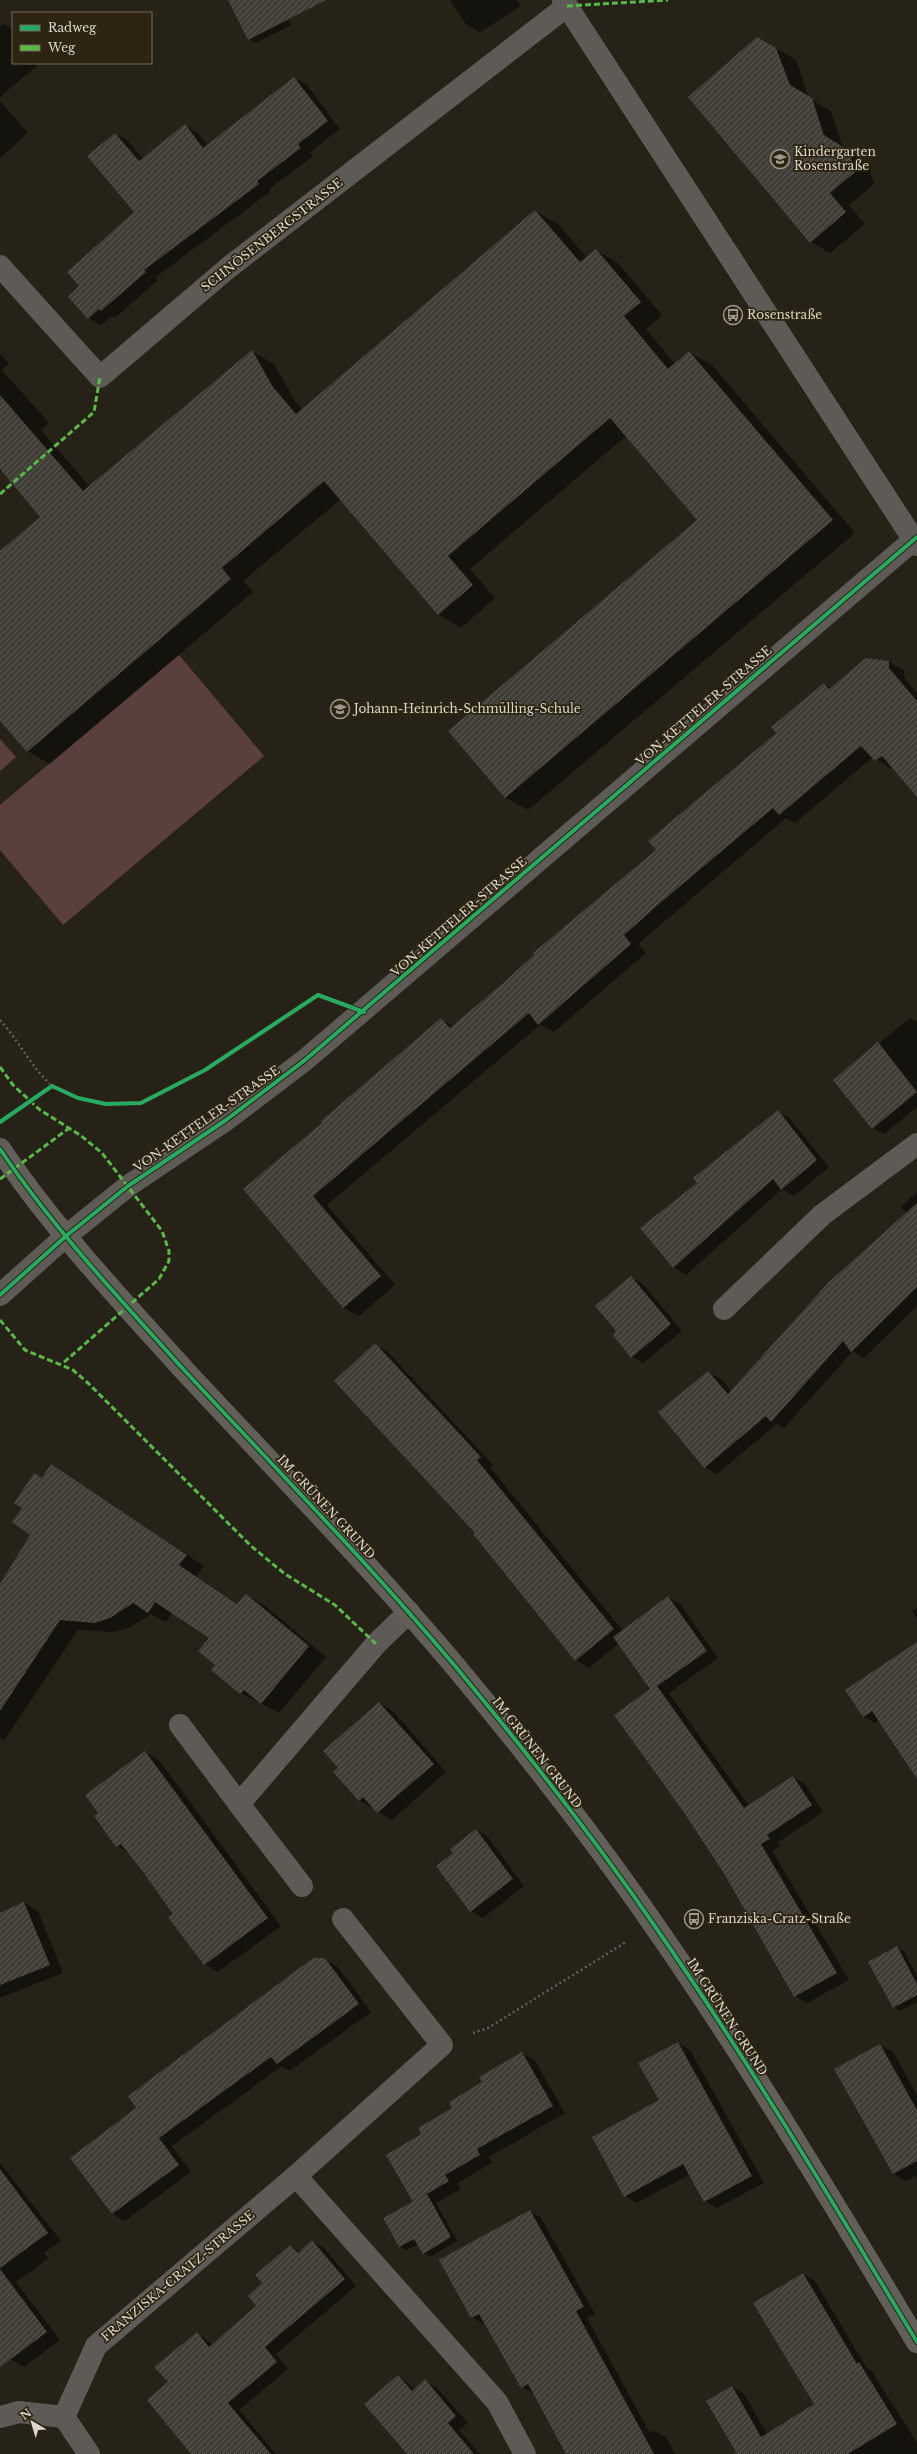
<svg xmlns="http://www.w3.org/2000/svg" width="917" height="2454" viewBox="0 0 917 2454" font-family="'Libre Baskerville',serif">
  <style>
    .green { fill: #5a403d }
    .shadow { fill: #0007 }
    .building { fill: url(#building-hatch) }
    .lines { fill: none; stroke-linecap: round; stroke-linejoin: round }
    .path { stroke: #625e5a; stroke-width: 2.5; stroke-dasharray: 2 3; stroke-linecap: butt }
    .street { stroke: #5e5b57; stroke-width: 22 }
    .secondary { stroke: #625e58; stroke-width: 22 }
    .quiet { stroke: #58b947; stroke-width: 3; stroke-dasharray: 6 3; stroke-linecap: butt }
    .cycleway-casing { stroke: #2d2412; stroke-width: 6 }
    .cycleway { stroke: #26ab63; stroke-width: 4 }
    .labels { text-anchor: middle; stroke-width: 3.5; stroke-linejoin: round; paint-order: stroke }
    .poi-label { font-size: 12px; fill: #dcd6cb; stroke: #2d2412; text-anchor: start }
    .street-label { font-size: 12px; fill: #dcd6cb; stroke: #2d2412 }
  </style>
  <defs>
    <pattern id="building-hatch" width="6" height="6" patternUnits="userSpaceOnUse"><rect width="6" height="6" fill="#403e36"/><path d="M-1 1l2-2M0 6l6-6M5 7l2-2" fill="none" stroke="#5b5952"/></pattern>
  </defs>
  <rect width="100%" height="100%" fill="#272218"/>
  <g class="green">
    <path d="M179 655 264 756 63 925 0 850V805Z"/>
    <path d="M0 739 16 757 0 771Z"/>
  </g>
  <g class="shadow">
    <path d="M241 0H279L291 25 256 43 249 39Z"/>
    <path d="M450 0H517L521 6 480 32 466 24Z"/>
    <path d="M3 23 13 29V63H40L0 97V26Z"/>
    <path d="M757 38 796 60 809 98 831 111 843 148 868 164 874 184 849 205 865 224 830 253 811 242Z"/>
    <path d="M294 78 307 85 340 129 310 152 313 156 269 189 271 191 156 277 158 280 115 318 112 316 101 325 89 318 80 286 135 212 115 134 128 141 143 159 185 126 198 133 208 146Z"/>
    <path d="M0 101 28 133 0 158Z"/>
    <path d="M535 211 558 224 587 258 596 250 618 263 662 315 646 329 675 364 689 352 712 365 855 533 528 810 506 798 449 731 698 520 626 436 470 569 495 598 461 628 439 615 341 499 243 581 253 592 50 764 27 751 0 720V552L41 517 5 473 0 471V354L9 363 2 370 49 423 41 430 90 487 252 351 274 364 295 401 302 409Z"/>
    <path d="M889 662 904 670V677L917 693V796L893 768 891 769 873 757 795 823 786 818 638 944 646 953 554 1032 540 1025 327 1205 395 1285 359 1316 344 1308 244 1189 324 1123 441 1020 453 1026 657 850 824 684 832 688Z"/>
    <path d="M910 1018 917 1022V1107L884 1134 873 1128 834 1080Z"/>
    <path d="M778 1112 790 1119 829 1167 794 1196 782 1189 686 1275 674 1267 642 1228 698 1183Z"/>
    <path d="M917 1192V1306L864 1358 853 1351 784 1428 777 1424 717 1474 705 1467 659 1413 708 1372 721 1379 732 1392 907 1213 901 1207Z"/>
    <path d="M632 1278 643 1284 682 1331 643 1363 632 1357Z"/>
    <path d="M375 1345 388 1352 493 1465 490 1467 623 1631 668 1597 680 1604 718 1658 669 1693 749 1806 793 1777 805 1784 823 1812 778 1842 781 1846 772 1851 849 1980 807 2003 795 1996 726 1875 652 1690 619 1643 589 1668 576 1660 476 1533Z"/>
    <path d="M52 1465 204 1566 196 1576 238 1604 246 1595 264 1605 326 1657 279 1713 241 1693 212 1670 216 1665 210 1638 172 1613 166 1622 151 1614 129 1628 114 1632 78 1630 4 1741 0 1738V1586L32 1534 42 1479Z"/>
    <path d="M917 1608V1619L912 1611Z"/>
    <path d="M917 1644V1777L879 1720 875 1723 863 1716Z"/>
    <path d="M379 1703 393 1711 446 1772 392 1820 359 1800 339 1768Z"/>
    <path d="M145 1752 159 1760 281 1926 218 1972 205 1964 174 1914 130 1854 117 1846 99 1813Z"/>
    <path d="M476 1830 488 1837 524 1886 483 1918 471 1911Z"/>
    <path d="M24 1903 38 1911 63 1973 0 1998V1914Z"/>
    <path d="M897 1948 904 1951 917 1976V2002L900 2011 893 2007Z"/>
    <path d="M325 1959 338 1967 371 2012 290 2071 282 2066 172 2146 191 2172 125 2221 112 2214 138 2108Z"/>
    <path d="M678 2043 690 2050 764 2183 717 2208 705 2201 690 2174 637 2203 625 2196 660 2101Z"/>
    <path d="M880 2045 893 2052 917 2095V2180L915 2176 906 2181 893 2173Z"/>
    <path d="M522 2053 535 2061 565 2113 489 2157 492 2163 457 2183 461 2189 436 2203 457 2241 430 2257 424 2253 418 2244 407 2250 400 2246 414 2202 423 2134Z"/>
    <path d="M0 2163 61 2241 44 2253 49 2258 16 2282 60 2340 24 2367 10 2359 0 2346Z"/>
    <path d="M530 2211 541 2218 595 2314 587 2318 650 2433 654 2431 666 2437 675 2454H568L534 2394 522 2387 486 2323 483 2324 472 2317Z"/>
    <path d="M312 2241 324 2248 356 2286 276 2354 288 2369 239 2410 276 2454H192L169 2383 197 2333 213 2345 258 2307 263 2283 291 2246 300 2252Z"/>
    <path d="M803 2274 815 2281 866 2367 871 2370 917 2443V2454H738L732 2387 744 2394 767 2434 815 2404Z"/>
    <path d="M398 2376 415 2389 425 2381 437 2388 468 2423 459 2430 480 2454H409Z"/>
  </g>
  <g class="building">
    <path d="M228 0H326L248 40Z"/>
    <path d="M757 37 776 48 790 85 812 98 824 135 849 151 855 172 830 193 846 212 810 243 688 97Z"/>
    <path d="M294 77 328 121 298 144 301 148 257 181 259 184 144 270 146 272 101 311 99 309 88 319 68 297 79 286 67 272 134 212 87 156 115 133 139 161 185 124 203 148Z"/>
    <path d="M535 210 580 262 596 249 641 302 624 316 668 369 689 351 833 520 505 798 448 731 697 520 610 418 448 556 473 585 438 615 324 481 222 568 231 579 27 752 0 721V551L40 517 0 469V395L83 491 252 350 273 387 296 414Z"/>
    <path d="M866 658 889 661V668L917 701V797L882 756 875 761 861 746 779 815 773 808 660 903 624 935 631 944 538 1025 529 1013 313 1196 381 1276 343 1308 243 1189 322 1123 321 1121 441 1018 450 1028 503 983 534 955 533 953 656 850 648 841 776 733 771 727 824 683 829 689Z"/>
    <path d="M878 1042 917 1092 872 1129 833 1080Z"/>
    <path d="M778 1110 817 1160 781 1190 773 1179 673 1268 640 1228 697 1183 693 1178Z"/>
    <path d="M917 1203V1287L851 1352 843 1341 771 1422 766 1416 704 1468 658 1412 708 1371 728 1394 828 1283Z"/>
    <path d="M631 1276 671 1324 631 1358 613 1335 616 1331 595 1306Z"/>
    <path d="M375 1343 481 1457 477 1460 614 1629 575 1661 473 1534 475 1533 334 1381Z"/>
    <path d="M51 1464 187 1555 179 1565 237 1604 246 1594 309 1646 261 1704 244 1690 240 1694 211 1670 215 1665 198 1651 209 1638 155 1602 148 1613 133 1603 110 1618 95 1623 60 1620 0 1711V1584L30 1535 12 1522 22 1508 14 1503 34 1473 42 1478Z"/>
    <path d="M668 1596 707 1651 657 1686 744 1808 793 1776 812 1805 767 1835 770 1839 761 1844 837 1973 794 1997 725 1875 685 1814 614 1715 650 1689 613 1637Z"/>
    <path d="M917 1642V1779L872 1711 863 1717 845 1690Z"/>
    <path d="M379 1702 434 1764 377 1813 363 1797 359 1801 333 1772 338 1768 323 1751Z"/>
    <path d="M145 1751 268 1918 204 1965 168 1917 173 1914 143 1872 121 1844 116 1847 94 1816 98 1813 85 1795Z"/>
    <path d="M476 1829 513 1879 470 1912 436 1866 453 1853 450 1849Z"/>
    <path d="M24 1902 50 1965 0 1985V1913Z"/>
    <path d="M897 1946 917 1984V1995L893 2008 868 1962Z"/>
    <path d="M313 1958H325L359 2004 277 2064 271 2057 159 2138 179 2165 112 2214 70 2158 136 2108 128 2096Z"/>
    <path d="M678 2042 752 2176 704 2202 683 2164 624 2197 592 2137 659 2100 638 2063Z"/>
    <path d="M880 2044 917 2110V2161L893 2174 834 2069Z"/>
    <path d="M522 2052 553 2106 477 2149 480 2155 445 2175 449 2181 413 2202 386 2155 421 2134 418 2128 452 2108 449 2102 482 2082 479 2077Z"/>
    <path d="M0 2169 48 2233 0 2268Z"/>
    <path d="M427 2194 451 2237 423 2254 414 2239 399 2247 383 2218Z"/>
    <path d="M530 2210 584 2307 576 2311 654 2454H566L528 2384 521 2388 479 2314 471 2318 439 2260Z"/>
    <path d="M312 2240 345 2279 265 2347 277 2362 228 2403 271 2454H191L147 2400 168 2382 154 2367 197 2332 209 2347 256 2306 248 2296 262 2283 255 2275 290 2245 298 2253Z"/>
    <path d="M0 2269 47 2332 0 2367Z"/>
    <path d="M803 2273 857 2364 859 2362 897 2424 848 2454H733L736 2452 706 2401 732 2386 761 2437 814 2404 753 2303Z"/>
    <path d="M398 2375 412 2391 425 2379 456 2416 448 2423 474 2454H407L364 2404Z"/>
  </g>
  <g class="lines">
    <g class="path">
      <path d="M0 1020C19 1041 31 1067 52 1086"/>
      <path d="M473 2033 488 2028 626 1942"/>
    </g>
    <g class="street">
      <path d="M563 0 917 545"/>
      <path d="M0 266 100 377 228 268 567 6"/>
      <path d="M0 1295 66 1236 128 1186 226 1120 305 1060 917 537"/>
      <path d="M724 1309 822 1215 917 1144"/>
      <path d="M180 1725 239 1804"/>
      <path d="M302 1886 239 1804 376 1644 409 1612"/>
      <path d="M296 2176 497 2402 525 2454"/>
      <path d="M0 2417 19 2412 64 2417"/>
      <path d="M64 2417 96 2346 296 2176 442 2045 343 1919"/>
      <path d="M64 2417 89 2454"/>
    </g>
    <path class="secondary" d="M0 1149C53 1228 120 1299 184 1370 277 1470 373 1568 460 1672 528 1754 594 1838 654 1925 748 2060 832 2201 917 2342"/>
    <g class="quiet">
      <path d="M567 6 668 0"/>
      <path d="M0 494 94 412 100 377"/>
      <path d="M0 1067 13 1085 40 1110 80 1135 102 1153 162 1231 169 1251V1261L159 1279 62 1364"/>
      <path d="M0 1179 68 1129"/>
      <path d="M0 1320 25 1350 73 1370 89 1384 251 1546 285 1574 335 1605 376 1644"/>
    </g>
    <defs>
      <g id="cycleway">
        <path d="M0 1122 52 1086 78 1098 106 1104 141 1103 205 1070 318 995 364 1012"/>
        <path d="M0 1149C53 1228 120 1299 184 1370 277 1470 373 1568 460 1672 528 1754 594 1838 654 1925 748 2060 832 2201 917 2342"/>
        <path d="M0 1295 66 1236 128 1186 226 1120 305 1060 917 537"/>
      </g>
    </defs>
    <use href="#cycleway" class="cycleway-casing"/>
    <use href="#cycleway" class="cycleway"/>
  </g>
  <defs>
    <symbol id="school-ring" viewBox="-11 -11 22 22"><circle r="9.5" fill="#2d2412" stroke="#9d978c" stroke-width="1.5"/><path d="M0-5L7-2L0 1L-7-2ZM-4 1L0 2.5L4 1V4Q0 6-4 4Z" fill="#9d978c"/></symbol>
    <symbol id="bus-ring" viewBox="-11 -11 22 22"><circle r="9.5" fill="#2d2412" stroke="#9d978c" stroke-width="1.5"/><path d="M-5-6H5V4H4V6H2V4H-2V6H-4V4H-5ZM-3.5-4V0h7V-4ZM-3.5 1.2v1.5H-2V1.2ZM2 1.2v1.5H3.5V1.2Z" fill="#9d978c"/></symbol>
  </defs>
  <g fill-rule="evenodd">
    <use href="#school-ring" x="769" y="148" width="22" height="22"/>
    <use href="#bus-ring" x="722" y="304" width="22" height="22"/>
    <use href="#school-ring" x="329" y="698" width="22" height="22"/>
    <use href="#bus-ring" x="683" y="1908" width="22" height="22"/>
  </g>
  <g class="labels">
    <g class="poi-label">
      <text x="794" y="156">Kindergarten<tspan x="794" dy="14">Rosenstraße</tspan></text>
      <text x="747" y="319">Rosenstraße</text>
      <text x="354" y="713">Johann-Heinrich-Schmülling-Schule</text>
      <text x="708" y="1923">Franziska-Cratz-Straße</text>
    </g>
    <g class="street-label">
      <text transform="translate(272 235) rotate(-38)" y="4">SCHNÖSENBERGSTRASSE</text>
      <text transform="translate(704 706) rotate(-41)" y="4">VON-KETTELER-STRASSE</text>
      <text transform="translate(459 917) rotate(-41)" y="4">VON-KETTELER-STRASSE</text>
      <text transform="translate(207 1119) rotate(-35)" y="4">VON-KETTELER-STRASSE</text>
      <text transform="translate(326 1507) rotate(47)" y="4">IM GRÜNEN GRUND</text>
      <text transform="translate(537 1753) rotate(52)" y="4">IM GRÜNEN GRUND</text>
      <text transform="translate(727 2017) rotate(57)" y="4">IM GRÜNEN GRUND</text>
      <text transform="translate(178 2276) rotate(-40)" y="4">FRANZISKA-CRATZ-STRASSE</text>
    </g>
  </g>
  <rect x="12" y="12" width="140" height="52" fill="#2d2412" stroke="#736b5c"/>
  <rect x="20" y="25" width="20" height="6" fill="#26ab63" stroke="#736b5c"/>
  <text x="48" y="32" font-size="12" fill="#dcd6cb">Radweg</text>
  <rect x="20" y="45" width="20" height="6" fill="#58b947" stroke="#736b5c"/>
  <text x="48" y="52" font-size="12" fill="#dcd6cb">Weg</text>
  <g transform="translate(32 2422) rotate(322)" stroke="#2d2412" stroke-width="3" paint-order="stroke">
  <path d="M0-3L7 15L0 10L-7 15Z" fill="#dcd6cb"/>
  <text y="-6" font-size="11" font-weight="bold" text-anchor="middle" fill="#dcd6cb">N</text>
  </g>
</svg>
